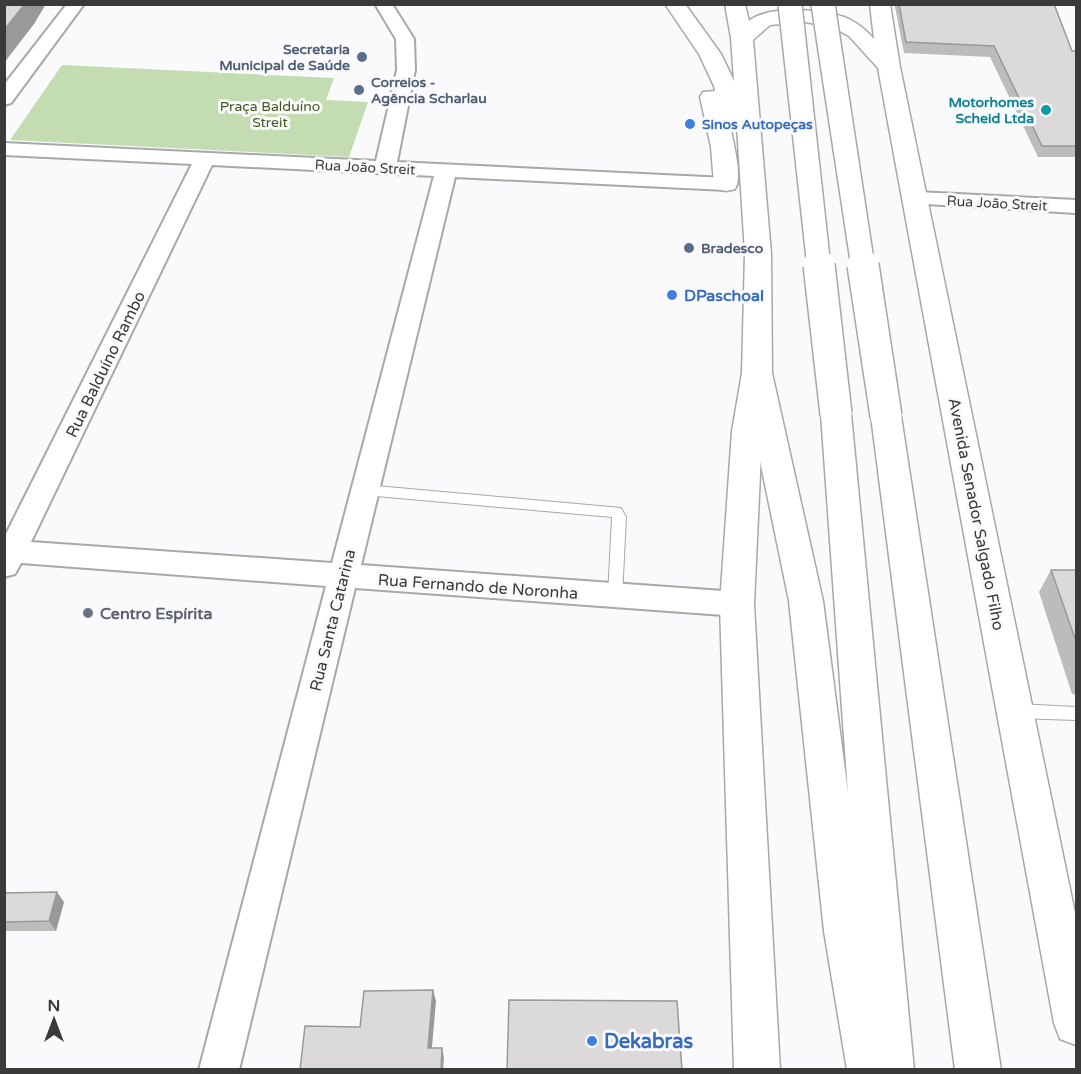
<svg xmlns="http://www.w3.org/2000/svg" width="1081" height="1074" viewBox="0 0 1081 1074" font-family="'Varela Round',sans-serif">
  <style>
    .green { fill: #c4dcb1 }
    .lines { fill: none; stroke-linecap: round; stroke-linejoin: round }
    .lane-casing { stroke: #a7a8aa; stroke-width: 2 }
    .street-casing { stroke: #a7a8aa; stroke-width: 4 }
    .secondary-casing { stroke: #a7a8aa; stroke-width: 3 }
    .highway-casing { stroke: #a7a8aa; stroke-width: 3 }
    .lane { fill: #fff; fill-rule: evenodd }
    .street { fill: #fff; fill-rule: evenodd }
    .secondary { fill: #fff; fill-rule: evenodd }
    .highway { fill: #fff; fill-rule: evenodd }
    .highway-bridge-far1-casing { stroke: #a7a8aa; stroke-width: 26; stroke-linecap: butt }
    .highway-bridge-casing { stroke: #a7a8aa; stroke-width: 34; stroke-linecap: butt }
    .highway-bridge-far1 { stroke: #fff; stroke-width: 23 }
    .highway-bridge { stroke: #fff; stroke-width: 31 }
    .wall { fill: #bdbbbb }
    .shaded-wall { fill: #9a9899 }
    .building { fill: #dcd9da; stroke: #9a9899; stroke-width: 1.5 }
    .service-dot { fill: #5c6f8a; stroke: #fafafc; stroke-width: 2 }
    .culture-dot { fill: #0f9aa8; stroke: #fafafc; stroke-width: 2 }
    .shop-dot { fill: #3f7fe0; stroke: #fafafc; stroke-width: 2 }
    .worship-dot { fill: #6b7280; stroke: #fafafc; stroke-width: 2 }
    .labels { text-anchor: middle; stroke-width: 6; stroke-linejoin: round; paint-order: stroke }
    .far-service-label { font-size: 14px; font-weight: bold; fill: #4e5e75; stroke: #fafafc; text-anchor: start }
    .far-culture-label { font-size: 14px; font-weight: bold; fill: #0d838f; stroke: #fafafc; text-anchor: end }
    .far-park-label { font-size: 14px; fill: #3e5a1d; stroke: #fafafc }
    .far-shop-label { font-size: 14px; font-weight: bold; fill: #366cbe; stroke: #fafafc; text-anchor: start }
    .far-street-label { font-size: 14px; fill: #3a3a3b; stroke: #fafafc }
    .shop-label { font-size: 16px; font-weight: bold; fill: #366cbe; stroke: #fafafc; text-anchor: start }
    .street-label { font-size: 16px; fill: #3a3a3b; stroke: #fafafc }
    .worship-label { font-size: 16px; font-weight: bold; fill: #5b616d; stroke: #fafafc; text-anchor: start }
    .near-shop-label { font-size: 20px; font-weight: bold; fill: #366cbe; stroke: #fafafc; text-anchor: start }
  </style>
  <rect width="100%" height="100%" fill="#fafafc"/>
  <path class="green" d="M62 65 334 78 326 100 368 102 349 157 10 140Z"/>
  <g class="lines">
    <defs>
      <g id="lane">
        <path d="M365 485 621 508 626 517 622 596 620 600H610L608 596 612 517 365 495 358 490Z"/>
        <path d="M1017 704 1076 707V720L1017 718 1012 716 1009 711 1012 706Z"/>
      </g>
      <g id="street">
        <path d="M67 4H84L11 103 4 105V85Z"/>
        <path d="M375 4H392L414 39 415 70 397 162 726 178 734 179 737 184 734 189 726 190 455 177 361 565 737 592 748 596 752 604 748 612 737 616 355 588 239 1070H199L326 586 21 563 15 574 4 577V538L192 164 4 155V143L376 161 397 70 396 39ZM212 165 434 176 332 563 31 542Z"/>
        <path d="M917 192 1076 200V213L909 203 906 198 909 193Z"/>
      </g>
      <path id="secondary" d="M757 363 767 366 772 373 762 431 754 604 780 1070H734L720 604 732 431 742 373 747 366Z"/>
      <g id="highway">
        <path d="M665 4H685L721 54 734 81 731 38 725 4H745L749 21C768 5 821 9 844 17 857 22 866 30 874 39L870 4H890L900 67 1076 918V1045L1060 1039 1054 1023 878 68 849 36 832 27 805 22 770 25 753 40 771 254 772 373 823 601 848 793 821 414 825 407 836 404 847 407 851 414 914 1070H847L824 931 789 601 742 373 745 254 737 126H730C733 141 743 177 735 189L726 191 717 189 714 184 711 147 700 97 703 92 715 91 714 86 699 54Z"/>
        <path d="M886 405 897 409 901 416 1001 1070H955L871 416 875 409Z"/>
      </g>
    </defs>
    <use href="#lane" class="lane-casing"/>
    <use href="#street" class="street-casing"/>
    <use href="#secondary" class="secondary-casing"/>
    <use href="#highway" class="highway-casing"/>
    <use href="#lane" class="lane"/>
    <use href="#street" class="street"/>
    <use href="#secondary" class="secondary"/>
    <use href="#highway" class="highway"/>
    <defs>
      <g id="highway-bridge-far1">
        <path d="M790 4 819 267"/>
        <path d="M823 4 863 267"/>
      </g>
      <g id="highway-bridge">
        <path d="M819 265 836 414"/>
        <path d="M863 265 886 416"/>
      </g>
    </defs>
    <use href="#highway-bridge-far1" class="highway-bridge-far1-casing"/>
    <use href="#highway-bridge" class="highway-bridge-casing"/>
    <use href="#highway-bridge-far1" class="highway-bridge-far1"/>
    <use href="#highway-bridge" class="highway-bridge"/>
  </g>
  <g class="wall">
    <path d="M895 4H1054L1072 51H1077V157H1038L990 57 904 53 895 7Z"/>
    <path d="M1051 570H1077V695L1072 694 1039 592Z"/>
    <path d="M4 893 64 902 56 931H4Z"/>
  </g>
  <g class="shaded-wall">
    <path d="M25 4H46L34 24 4 63V30Z"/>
    <path d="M57 892 64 902 56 931 49 921Z"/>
    <path d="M433 990 436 1001 431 1058 428 1048Z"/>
    <path d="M442 1048 444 1058 443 1070H441Z"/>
  </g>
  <g class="building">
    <path d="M4 4H25L4 30Z"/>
    <path d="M899 4H1054L1072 51H1077V146H1042L994 46 906 42Z"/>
    <path d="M1051 570H1077V644Z"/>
    <path d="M57 892 49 921 4 922V893Z"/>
    <path d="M433 990 428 1048H442L441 1070H300L305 1026 360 1027 364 991Z"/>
    <path d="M509 1000 677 1001 682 1070H507Z"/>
  </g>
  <g class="service-dot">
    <circle cx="362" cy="57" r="6"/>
    <circle cx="359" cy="90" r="6"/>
    <circle cx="689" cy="248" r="6"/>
  </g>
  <circle class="culture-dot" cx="1046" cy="110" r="6"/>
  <g class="shop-dot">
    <circle cx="690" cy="124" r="6"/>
    <circle cx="672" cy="295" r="6"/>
    <circle cx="592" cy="1041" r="6"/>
  </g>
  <circle class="worship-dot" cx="88" cy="613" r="6"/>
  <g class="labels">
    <g class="far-service-label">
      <text x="350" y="54" text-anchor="end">Secretaria<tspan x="350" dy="16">Municipal de Saúde</tspan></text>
      <text x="371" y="87">Correios -<tspan x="371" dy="16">Agência Scharlau</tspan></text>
      <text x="701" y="253">Bradesco</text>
    </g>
    <g class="far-culture-label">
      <text x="1034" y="107">Motorhomes<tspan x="1034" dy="16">Scheid Ltda</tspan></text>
    </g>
    <g class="far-park-label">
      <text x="270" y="111">Praça Balduíno<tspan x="270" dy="16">Streit</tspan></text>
    </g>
    <g class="far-shop-label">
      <text x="702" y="129">Sinos Autopeças</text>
    </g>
    <g class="far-street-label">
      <text transform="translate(365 167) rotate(3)" y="5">Rua João Streit</text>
      <text transform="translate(997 203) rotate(3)" y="5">Rua João Streit</text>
    </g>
    <g class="shop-label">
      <text x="684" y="301">DPaschoal</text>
    </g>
    <g class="street-label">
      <text transform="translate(105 364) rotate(-64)" y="6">Rua Balduíno Rambo</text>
      <text transform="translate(977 514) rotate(79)" y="6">Avenida Senador Salgado Filho</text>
      <text transform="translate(478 586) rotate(4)" y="6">Rua Fernando de Noronha</text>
      <text transform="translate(332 620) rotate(-76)" y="6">Rua Santa Catarina</text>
    </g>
    <g class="worship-label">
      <text x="100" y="619">Centro Espírita</text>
    </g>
    <g class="near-shop-label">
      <text x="604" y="1048">Dekabras</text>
    </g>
  </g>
  <rect width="1081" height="1074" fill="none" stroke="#3a3a3b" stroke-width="12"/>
  <g transform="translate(54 1020)" stroke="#fafafc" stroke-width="4.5" paint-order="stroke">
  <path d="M0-4.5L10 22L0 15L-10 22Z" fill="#3a3a3b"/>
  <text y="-9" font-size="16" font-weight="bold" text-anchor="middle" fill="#3a3a3b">N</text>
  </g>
</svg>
